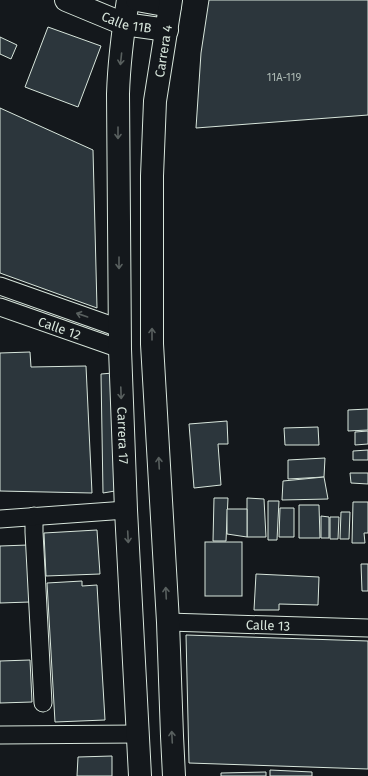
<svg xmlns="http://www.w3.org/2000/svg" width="368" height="776" viewBox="0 0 368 776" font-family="'Fira Sans',sans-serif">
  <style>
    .building { fill: #2c363c; stroke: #d8e6dc }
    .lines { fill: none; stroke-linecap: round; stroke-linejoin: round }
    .street-casing { stroke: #d8e6dc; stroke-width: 19 }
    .secondary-casing { stroke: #d8e6dc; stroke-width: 24 }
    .street { stroke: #14181c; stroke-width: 17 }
    .secondary { stroke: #14181c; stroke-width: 22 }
    .oneway { stroke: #59605f }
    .labels { text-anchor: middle; stroke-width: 3; stroke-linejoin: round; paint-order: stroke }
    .number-label { font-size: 11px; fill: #adbab4 }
    .street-label { font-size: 13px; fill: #d8e6dc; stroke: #14181c }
  </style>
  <rect width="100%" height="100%" fill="#14181c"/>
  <g class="building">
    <path d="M209 0H368V115L196 128 201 53Z"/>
    <path d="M48 27 101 46 78 107 25 87Z"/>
    <path d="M0 37 17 45 11 59 0 54Z"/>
    <path d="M0 108 93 150 97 308 0 273Z"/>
    <path d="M30 352 31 367 86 366 92 493 0 491V353Z"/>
    <path d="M113 373 115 491 103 493 101 374Z"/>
    <path d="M368 409V430L348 431V410Z"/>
    <path d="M227 421 228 444H218L221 485 194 488 189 424Z"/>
    <path d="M318 427 319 445H285L284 428Z"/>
    <path d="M368 431V444L355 445V432Z"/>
    <path d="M368 450V460H353V451Z"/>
    <path d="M325 458 324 477 288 479V460Z"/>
    <path d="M350 473H368V484L351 483Z"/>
    <path d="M324 477 328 499 282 500 283 481Z"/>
    <path d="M214 498H228L226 541H213Z"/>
    <path d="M247 498 264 499 266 537H247Z"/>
    <path d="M268 501H279L277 540H268Z"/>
    <path d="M353 502H368V533H364L365 543H352Z"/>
    <path d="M299 505H319L320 538H299Z"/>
    <path d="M280 508H294V537H279Z"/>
    <path d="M227 509H247V537L227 534Z"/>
    <path d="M341 512H350L349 539H340Z"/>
    <path d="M321 516 329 517V538H321Z"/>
    <path d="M330 517H339L338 539H330Z"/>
    <path d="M97 530 100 574 46 576 44 533Z"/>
    <rect x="205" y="542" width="37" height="54"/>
    <path d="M28 545 30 602 0 603V546Z"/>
    <path d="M361 564H368V591H362Z"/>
    <path d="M256 574 319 577 318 605 279 604V610H254Z"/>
    <path d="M82 581V586L97 585 105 720 55 722 47 583Z"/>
    <path d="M186 635 368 641V769L189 763Z"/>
    <path d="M30 660 32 702 0 703V661Z"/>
    <path d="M112 756V776H77L78 757Z"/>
    <path d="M270 770 312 772V776H270Z"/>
    <path d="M266 772V776H221V773Z"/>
  </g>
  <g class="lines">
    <defs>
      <g id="street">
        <path d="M0 286 119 328"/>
        <path id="s1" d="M0 307 120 349"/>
        <path d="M34 516V532L43 703"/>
        <path d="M0 519 126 510"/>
        <path id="s2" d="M168 622 368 628"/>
        <path d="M0 735 137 734"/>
      </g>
      <g id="secondary">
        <path id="s3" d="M66 0 124 24 167 30"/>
        <path id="s4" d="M128 0C123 31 119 62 118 94L120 349 126 510 140 776"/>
        <path d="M137 0 170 6"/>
        <path d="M171 0 155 101 152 176V344L168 622 172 736 174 776"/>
      </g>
    </defs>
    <use href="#street" class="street-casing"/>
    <use href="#secondary" class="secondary-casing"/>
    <use href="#street" class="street"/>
    <use href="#secondary" class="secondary"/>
  </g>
  <defs><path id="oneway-shaft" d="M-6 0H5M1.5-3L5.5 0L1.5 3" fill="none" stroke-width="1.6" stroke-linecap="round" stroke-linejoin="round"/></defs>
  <g class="oneway">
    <use href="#oneway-shaft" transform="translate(121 59) rotate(96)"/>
    <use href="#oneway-shaft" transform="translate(118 133) rotate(90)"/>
    <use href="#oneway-shaft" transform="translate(119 263) rotate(90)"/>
    <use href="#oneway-shaft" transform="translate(82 315) rotate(-161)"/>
    <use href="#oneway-shaft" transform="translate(152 334) rotate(-90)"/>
    <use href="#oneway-shaft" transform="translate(121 393) rotate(88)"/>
    <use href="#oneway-shaft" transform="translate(159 463) rotate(-93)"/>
    <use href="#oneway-shaft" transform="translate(128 537) rotate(87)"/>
    <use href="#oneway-shaft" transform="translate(166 593) rotate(-93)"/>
    <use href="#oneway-shaft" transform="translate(172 737) rotate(-93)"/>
  </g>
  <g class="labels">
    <g class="number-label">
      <text x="284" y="81">11A-119</text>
    </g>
    <g class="street-label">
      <text dy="5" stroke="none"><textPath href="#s3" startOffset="65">Calle 11B</textPath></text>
      <text transform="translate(163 51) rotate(-81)" y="5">Carrera 4</text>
      <text dy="5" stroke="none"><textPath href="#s1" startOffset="63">Calle 12</textPath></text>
      <text dy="5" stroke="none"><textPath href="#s4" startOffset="436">Carrera 17</textPath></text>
      <text dy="5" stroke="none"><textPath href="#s2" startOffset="100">Calle 13</textPath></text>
    </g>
  </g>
</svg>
